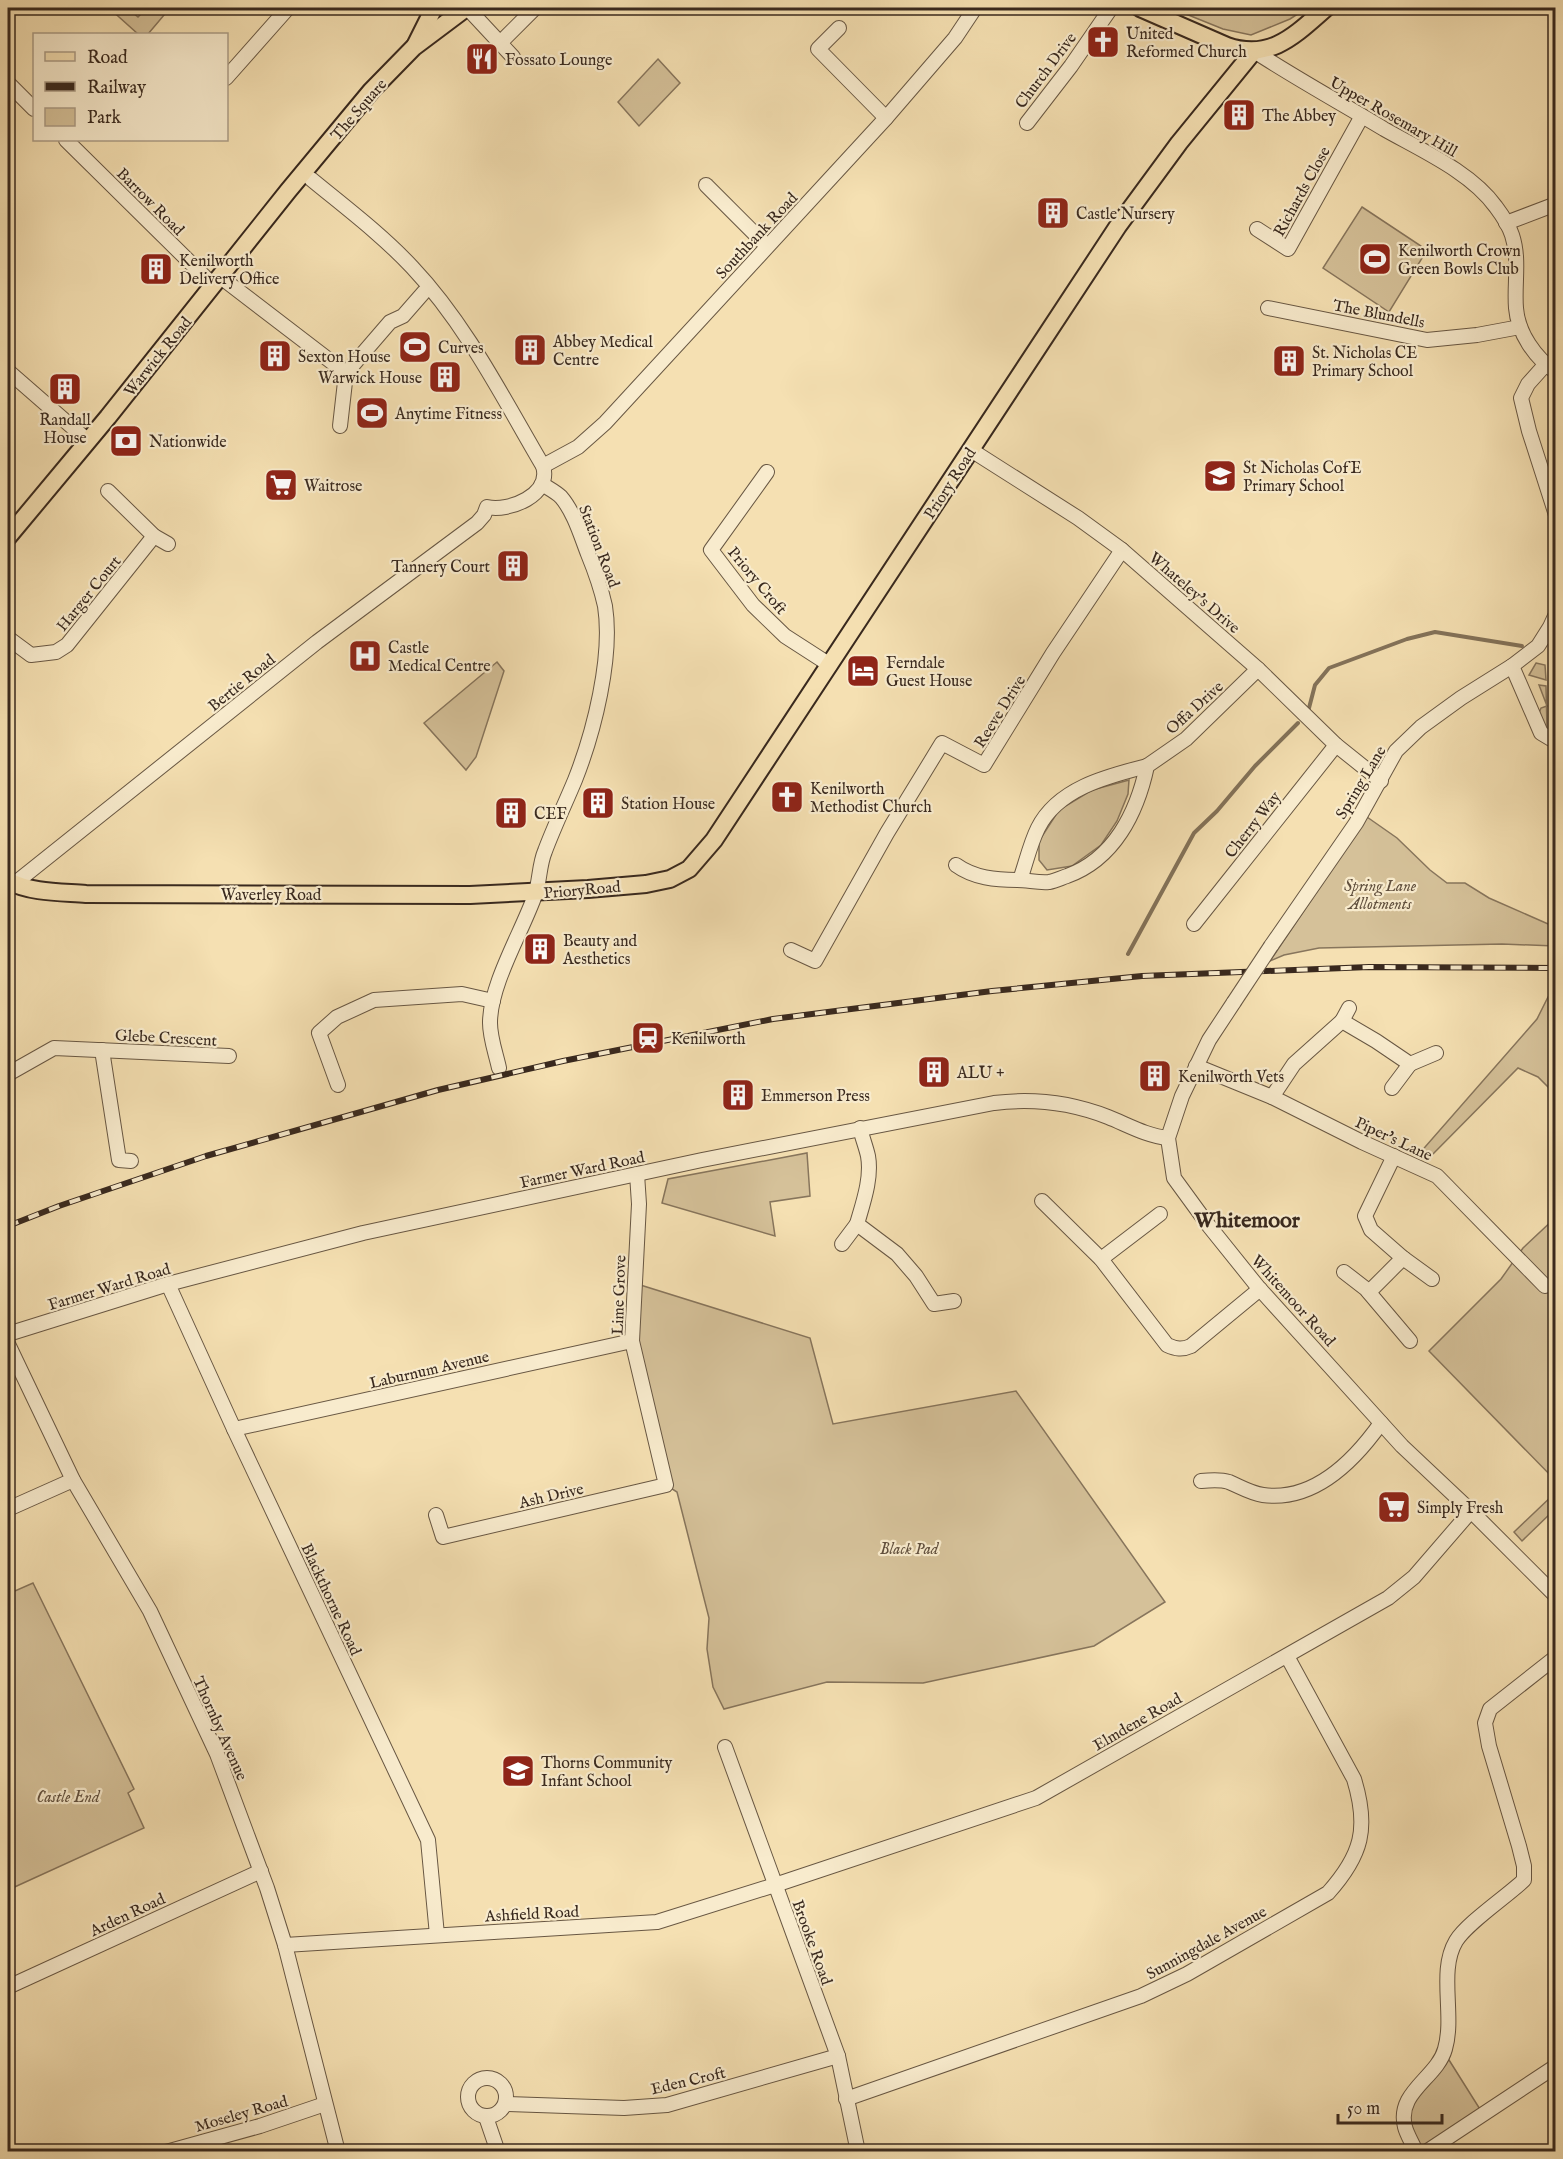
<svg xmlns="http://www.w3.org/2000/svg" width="1563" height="2159" viewBox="0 0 1563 2159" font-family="'IM FELL English',serif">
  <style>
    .green { fill: #d5c199; stroke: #87755c; stroke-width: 1.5 }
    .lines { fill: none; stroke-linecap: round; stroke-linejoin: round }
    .stream { stroke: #837259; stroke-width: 4 }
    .minor-casing { stroke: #685743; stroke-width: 16 }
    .major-casing { stroke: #39291e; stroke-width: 20 }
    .minor { stroke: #f8ebcd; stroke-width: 14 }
    .major { stroke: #f5e0b2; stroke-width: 16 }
    .rail-casing { stroke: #39291e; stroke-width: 6 }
    .rail { stroke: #f8ebcd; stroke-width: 4; stroke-dasharray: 11; stroke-linecap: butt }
    .minor-bridge-casing { stroke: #685743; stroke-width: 16; stroke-linecap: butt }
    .minor-bridge { stroke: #f8ebcd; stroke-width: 14 }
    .labels { text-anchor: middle; stroke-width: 4.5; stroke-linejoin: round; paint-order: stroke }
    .poi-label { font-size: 16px; fill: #39291e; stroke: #f8ebcd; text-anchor: start }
    .street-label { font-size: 16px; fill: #39291e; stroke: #f8ebcd }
    .park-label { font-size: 16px; font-style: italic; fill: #604f3d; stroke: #f8ebcd }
    .district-label { font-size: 22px; font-weight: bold; fill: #39291e; stroke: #f8ebcd }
  </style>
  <rect width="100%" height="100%" fill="#f5e0b2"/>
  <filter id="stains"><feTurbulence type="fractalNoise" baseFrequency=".00333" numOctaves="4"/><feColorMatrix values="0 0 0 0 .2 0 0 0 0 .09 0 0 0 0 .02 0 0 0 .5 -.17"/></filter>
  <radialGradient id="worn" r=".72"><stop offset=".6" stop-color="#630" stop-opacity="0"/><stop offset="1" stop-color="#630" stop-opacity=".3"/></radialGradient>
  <g class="green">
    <path d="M109 8H127L138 17 147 8H170L148 34H138Z"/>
    <path d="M1171 8H1307L1290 19 1251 35 1223 29Z"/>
    <path d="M658 59 680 83 639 126 618 102Z"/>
    <path d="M1362 207 1427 250 1389 312 1323 268Z"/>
    <path d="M497 662 504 671 476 757 466 770 424 723Z"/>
    <path d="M1536 663 1545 665 1546 680 1529 675Z"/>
    <path d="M1539 685 1546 686 1547 729 1539 713 1541 708 1547 706Z"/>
    <path d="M1129 780 1128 794 1117 821 1101 845 1072 866 1047 870 1039 860V841L1059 810 1092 790Z"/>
    <path d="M1367 817 1397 838 1430 870 1447 883H1465L1489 898 1555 927V946L1502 944 1319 948 1284 955 1270 961Z"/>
    <path d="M1548 997H1555V1094L1538 1077 1518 1068 1431 1156 1418 1155 1537 1019Z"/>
    <path d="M807 1153 810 1196 770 1202 775 1236 662 1203 668 1179Z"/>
    <path d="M1555 1218V1480L1429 1351 1501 1279 1523 1248Z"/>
    <path d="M634 1283 810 1338 833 1424 1016 1391 1165 1602 1094 1646 923 1683 827 1682 724 1709 713 1687 707 1649 709 1618 677 1492 666 1485 632 1341Z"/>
    <path d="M1555 1493V1509L1522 1541 1514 1532Z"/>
    <path d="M33 1583 134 1789 128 1793 144 1828 8 1890V1594Z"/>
    <path d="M1444 2052 1483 2114 1416 2151 1406 2106Z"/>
  </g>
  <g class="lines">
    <g class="stream">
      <path d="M1309 708 1315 685 1329 668 1407 639 1435 632 1522 646"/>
      <path d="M1128 954 1194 833 1217 811 1255 766 1298 723"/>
    </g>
    <defs>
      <g id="minor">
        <path d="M472 13 513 57"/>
        <path d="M839 28 818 49 886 118"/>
        <path d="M500 43 535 8"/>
        <path d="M1254 51C1297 79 1341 103 1384 129 1421 150 1471 172 1496 207 1502 215 1509 226 1512 235 1520 259 1514 284 1516 308 1518 333 1535 358 1556 372"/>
        <path d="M226 78 288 8"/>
        <path d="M8 83 34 109"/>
        <path d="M1027 123 1071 66 1111 8"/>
        <path d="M66 140 213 285"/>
        <path d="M706 185 767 246"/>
        <path d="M1506 223 1556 204"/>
        <path d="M1257 229 1288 249 1362 116"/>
        <path d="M227 282 346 373 390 322 403 316 424 292"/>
        <path d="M1268 308 1427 340 1477 335 1520 327"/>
        <path d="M1545 365 1528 384 1521 398 1529 431 1556 515"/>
        <path d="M8 371 87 440"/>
        <path d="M340 426 346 373"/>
        <path d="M971 450 1078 518 1122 550 1258 669 1336 745 1381 781"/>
        <path d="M543 466 578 447 605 423 886 118 955 38 975 8"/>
        <path d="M767 472 711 550 753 605 785 636 830 665"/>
        <path d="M108 491 154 536 168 544"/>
        <path d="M8 638 31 655 56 652 67 645 154 536"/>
        <path d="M1512 666 1541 733 1556 742"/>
        <path d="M956 865C974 878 996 880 1017 880 1028 880 1038 883 1049 882 1055 881 1061 878 1067 876 1114 859 1137 813 1147 766L1186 739 1258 669"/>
        <path d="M1020 880C1026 863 1030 844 1038 828 1058 788 1108 776 1147 766"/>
        <path d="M14 884 317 642 477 523 484 515 487 507C509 512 552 495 543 466 503 398 466 324 412 267 381 234 345 207 311 179"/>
        <path d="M1194 924 1336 745"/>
        <path d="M1271 946 1356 823 1396 751 1421 727 1461 698 1512 666 1538 646 1550 627 1556 614"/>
        <path d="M791 950 815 961 887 833 942 743 984 765 1053 653 1122 550"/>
        <path d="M1234 1002 1209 1040 1182 1096 1168 1138 1174 1178 1209 1226 1258 1287 1402 1446 1471 1511 1556 1596"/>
        <path d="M1342 1021 1349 1008"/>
        <path d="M102 1050 119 1160 131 1161"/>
        <path d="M1196 1066 1272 1097 1362 1142 1437 1176 1545 1286"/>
        <path d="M499 1068C496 1054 490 1038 490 1023 490 984 522 932 535 895 540 881 539 865 545 851 554 827 565 804 575 780 594 732 613 657 605 606 601 588 595 571 588 554 581 536 574 512 561 497 556 492 548 488 542 484"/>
        <path d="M8 1074 54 1048 229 1056"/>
        <path d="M338 1085 319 1033 337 1017 374 1000 462 994 493 1001"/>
        <path d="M1392 1088 1410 1064"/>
        <path d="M1272 1097 1294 1064 1342 1021 1376 1041 1410 1064 1436 1053"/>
        <path d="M860 1128C862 1137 866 1147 868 1156 872 1178 863 1203 857 1224L897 1254 916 1276 934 1304 954 1301"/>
        <path d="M1394 1156 1365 1216 1371 1230 1403 1258 1432 1279"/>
        <path d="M1042 1201 1101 1259 1167 1345C1176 1349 1182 1350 1191 1346L1260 1289"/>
        <path d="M842 1244 857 1224"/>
        <path d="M1101 1259 1160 1214"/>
        <path d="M1344 1272 1366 1289 1410 1341"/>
        <path d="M168 1284 234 1429 428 1840 437 1935"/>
        <path d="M1369 1292 1403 1258"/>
        <path d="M8 1334 168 1284 363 1233 702 1160 994 1103C1033 1098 1072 1103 1108 1117 1128 1125 1147 1136 1168 1138"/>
        <path d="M8 1344 73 1480 150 1611 217 1754 267 1888 285 1945 338 2152"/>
        <path d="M234 1429 632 1341"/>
        <path d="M1201 1481C1210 1480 1220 1479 1229 1482 1241 1487 1250 1493 1263 1495 1314 1502 1354 1461 1381 1423"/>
        <path d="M8 1509 73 1480"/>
        <path d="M436 1515 443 1537 666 1485 632 1341 639 1204 637 1174"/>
        <path d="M725 1747 838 2056 858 2152"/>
        <path d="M285 1945 657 1922 775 1885 1036 1798 1388 1598 1414 1577 1471 1511"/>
        <path d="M8 1987 261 1871"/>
        <circle cx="487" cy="2097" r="19"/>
        <path d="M846 2099 1141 1996 1187 1974 1328 1893C1362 1855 1369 1828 1354 1779L1287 1656"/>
        <path d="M506 2104 624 2108 667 2105 838 2056"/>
        <path d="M486 2117 498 2152"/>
        <path d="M166 2152 260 2126 325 2104"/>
        <path d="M1416 2152C1413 2144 1407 2135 1405 2127 1396 2092 1437 2078 1445 2049 1455 2015 1438 1971 1456 1941 1467 1923 1506 1897 1524 1880V1866L1519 1846 1489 1746 1485 1723 1490 1709 1556 1657"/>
        <path d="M1426 2152 1556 2066"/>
      </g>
      <g id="major">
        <path d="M1140 8 1227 46C1271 61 1295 35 1326 8"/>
        <path d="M416 44 434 8"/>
        <path d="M8 537 108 417 288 191 371 91 414 47 466 8"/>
        <path d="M8 881C32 893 60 892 86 894L470 895 588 889 646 884 670 879 689 869 714 840 1118 226 1179 143 1254 51"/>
      </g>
    </defs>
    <use href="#minor" class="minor-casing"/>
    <use href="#major" class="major-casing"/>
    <use href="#minor" class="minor"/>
    <use href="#major" class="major"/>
    <defs>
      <path id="rail" d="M8 1226 59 1206 206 1156 438 1090 563 1061 773 1019 992 991 1142 976 1369 967 1556 968"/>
    </defs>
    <use href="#rail" class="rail-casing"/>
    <use href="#rail" class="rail"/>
    <defs>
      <path id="minor-bridge" d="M1234 1002 1271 946"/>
    </defs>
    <use href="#minor-bridge" class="minor-bridge-casing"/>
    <use href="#minor-bridge" class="minor-bridge"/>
  </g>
  <defs>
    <symbol id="church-square" viewBox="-11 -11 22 22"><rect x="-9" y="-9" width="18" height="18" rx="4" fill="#8f2418" stroke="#f8ebcd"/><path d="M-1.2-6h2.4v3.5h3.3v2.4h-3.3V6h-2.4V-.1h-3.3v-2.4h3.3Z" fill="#fff"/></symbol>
    <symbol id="restaurant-square" viewBox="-11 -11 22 22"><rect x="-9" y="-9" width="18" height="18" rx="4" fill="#8f2418" stroke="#f8ebcd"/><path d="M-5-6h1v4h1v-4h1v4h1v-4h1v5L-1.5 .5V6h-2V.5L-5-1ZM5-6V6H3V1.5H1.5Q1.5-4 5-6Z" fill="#fff"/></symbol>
    <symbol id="building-square" viewBox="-11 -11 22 22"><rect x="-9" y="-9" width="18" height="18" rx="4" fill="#8f2418" stroke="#f8ebcd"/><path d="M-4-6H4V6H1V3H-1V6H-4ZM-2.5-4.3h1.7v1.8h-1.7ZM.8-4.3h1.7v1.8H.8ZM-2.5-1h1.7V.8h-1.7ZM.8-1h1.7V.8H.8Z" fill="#fff"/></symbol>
    <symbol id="stadium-square" viewBox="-11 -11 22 22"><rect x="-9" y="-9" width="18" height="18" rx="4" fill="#8f2418" stroke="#f8ebcd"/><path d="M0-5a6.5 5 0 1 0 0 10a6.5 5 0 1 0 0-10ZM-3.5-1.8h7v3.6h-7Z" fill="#fff"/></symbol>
    <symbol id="bank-square" viewBox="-11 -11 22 22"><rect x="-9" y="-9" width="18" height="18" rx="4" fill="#8f2418" stroke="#f8ebcd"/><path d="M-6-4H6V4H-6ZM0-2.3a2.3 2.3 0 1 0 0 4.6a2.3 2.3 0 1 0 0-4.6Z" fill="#fff"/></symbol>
    <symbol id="school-square" viewBox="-11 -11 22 22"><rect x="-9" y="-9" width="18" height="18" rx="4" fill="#8f2418" stroke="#f8ebcd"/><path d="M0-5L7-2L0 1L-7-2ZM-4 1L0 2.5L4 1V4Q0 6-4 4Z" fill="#fff"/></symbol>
    <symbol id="supermarket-square" viewBox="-11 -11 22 22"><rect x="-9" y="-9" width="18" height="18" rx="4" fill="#8f2418" stroke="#f8ebcd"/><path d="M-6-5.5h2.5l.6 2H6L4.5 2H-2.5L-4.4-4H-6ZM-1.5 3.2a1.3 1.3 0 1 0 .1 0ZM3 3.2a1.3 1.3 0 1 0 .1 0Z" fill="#fff"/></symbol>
    <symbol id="hospital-square" viewBox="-11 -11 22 22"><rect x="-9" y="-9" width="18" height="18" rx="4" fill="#8f2418" stroke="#f8ebcd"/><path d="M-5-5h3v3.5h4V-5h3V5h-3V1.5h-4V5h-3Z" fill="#fff"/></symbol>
    <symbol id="hotel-square" viewBox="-11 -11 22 22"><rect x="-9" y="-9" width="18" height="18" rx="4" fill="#8f2418" stroke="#f8ebcd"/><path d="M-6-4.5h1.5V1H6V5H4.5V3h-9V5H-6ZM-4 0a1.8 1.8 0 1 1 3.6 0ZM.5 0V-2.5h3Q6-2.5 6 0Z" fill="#fff"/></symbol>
    <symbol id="station-square" viewBox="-11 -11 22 22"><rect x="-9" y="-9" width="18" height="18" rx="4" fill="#8f2418" stroke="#f8ebcd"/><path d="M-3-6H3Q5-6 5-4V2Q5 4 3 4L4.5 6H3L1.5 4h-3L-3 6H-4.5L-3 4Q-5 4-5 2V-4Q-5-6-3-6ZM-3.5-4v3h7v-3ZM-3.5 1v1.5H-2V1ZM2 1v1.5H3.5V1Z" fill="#fff"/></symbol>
  </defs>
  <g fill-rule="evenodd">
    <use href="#church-square" x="1084" y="23" width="38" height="38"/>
    <use href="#restaurant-square" x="463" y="40" width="38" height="38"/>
    <use href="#building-square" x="1220" y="96" width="38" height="38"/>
    <use href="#building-square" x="1034" y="194" width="38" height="38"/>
    <use href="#stadium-square" x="1356" y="240" width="38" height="38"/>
    <use href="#building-square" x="137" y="250" width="38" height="38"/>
    <use href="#stadium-square" x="396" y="328" width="38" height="38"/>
    <use href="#building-square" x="511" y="331" width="38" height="38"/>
    <use href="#building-square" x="256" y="337" width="38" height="38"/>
    <use href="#building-square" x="1270" y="342" width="38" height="38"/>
    <use href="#building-square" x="426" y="358" width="38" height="38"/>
    <use href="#building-square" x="46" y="370" width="38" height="38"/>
    <use href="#stadium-square" x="353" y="394" width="38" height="38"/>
    <use href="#bank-square" x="107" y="422" width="38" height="38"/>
    <use href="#school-square" x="1201" y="457" width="38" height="38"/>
    <use href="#supermarket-square" x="262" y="466" width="38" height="38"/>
    <use href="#building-square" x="494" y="547" width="38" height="38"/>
    <use href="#hospital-square" x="346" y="637" width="38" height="38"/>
    <use href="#hotel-square" x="844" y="652" width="38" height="38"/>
    <use href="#church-square" x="768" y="778" width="38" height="38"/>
    <use href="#building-square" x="579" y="784" width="38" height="38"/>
    <use href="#building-square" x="492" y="794" width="38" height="38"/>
    <use href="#building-square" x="521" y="930" width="38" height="38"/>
    <use href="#station-square" x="629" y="1019" width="38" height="38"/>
    <use href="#building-square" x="915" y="1053" width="38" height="38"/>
    <use href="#building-square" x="1136" y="1057" width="38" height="38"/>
    <use href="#building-square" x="719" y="1076" width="38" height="38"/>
    <use href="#supermarket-square" x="1375" y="1488" width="38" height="38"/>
    <use href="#school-square" x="499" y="1752" width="38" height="38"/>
  </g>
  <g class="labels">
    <g class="poi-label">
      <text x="1126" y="39">United<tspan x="1126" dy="18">Reformed Church</tspan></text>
      <text x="505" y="65">Fossato Lounge</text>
      <text x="1262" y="121">The Abbey</text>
      <text x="1076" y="219">Castle Nursery</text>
      <text x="1398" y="256">Kenilworth Crown<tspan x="1398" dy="18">Green Bowls Club</tspan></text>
      <text x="179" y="266">Kenilworth<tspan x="179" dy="18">Delivery Office</tspan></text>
      <text x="553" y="347">Abbey Medical<tspan x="553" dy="18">Centre</tspan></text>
      <text x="438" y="353">Curves</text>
      <text x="1312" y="358">St. Nicholas CE<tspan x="1312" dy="18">Primary School</tspan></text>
      <text x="298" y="362">Sexton House</text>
      <text x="422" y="383" text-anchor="end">Warwick House</text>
      <text x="395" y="419">Anytime Fitness</text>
      <text x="65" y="425" text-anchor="middle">Randall<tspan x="65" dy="18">House</tspan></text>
      <text x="149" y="447">Nationwide</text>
      <text x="1243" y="473">St Nicholas CofE<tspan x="1243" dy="18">Primary School</tspan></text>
      <text x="304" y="491">Waitrose</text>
      <text x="490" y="572" text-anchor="end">Tannery Court</text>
      <text x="388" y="653">Castle<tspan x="388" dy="18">Medical Centre</tspan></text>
      <text x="886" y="668">Ferndale<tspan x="886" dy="18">Guest House</tspan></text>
      <text x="810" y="794">Kenilworth<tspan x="810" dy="18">Methodist Church</tspan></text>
      <text x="621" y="809">Station House</text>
      <text x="534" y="819">CEF</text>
      <text x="563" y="946">Beauty and<tspan x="563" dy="18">Aesthetics</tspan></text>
      <text x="671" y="1044">Kenilworth</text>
      <text x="957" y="1078">ALU +</text>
      <text x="1178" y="1082">Kenilworth Vets</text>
      <text x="761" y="1101">Emmerson Press</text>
      <text x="1417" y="1513">Simply Fresh</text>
      <text x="541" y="1768">Thorns Community<tspan x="541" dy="18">Infant School</tspan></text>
    </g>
    <g class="street-label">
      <text transform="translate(1045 70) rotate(-53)" y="6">Church Drive</text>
      <text transform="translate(358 109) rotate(-49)" y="6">The Square</text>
      <text transform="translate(1394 116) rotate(30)" y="6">Upper Rosemary Hill</text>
      <text transform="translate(1301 191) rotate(-61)" y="6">Richards Close</text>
      <text transform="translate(151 201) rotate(45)" y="6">Barrow Road</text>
      <text transform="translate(756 235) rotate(-47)" y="6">Southbank Road</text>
      <text transform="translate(1379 313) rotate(11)" y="6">The Blundells</text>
      <text transform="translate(157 356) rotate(-51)" y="6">Warwick Road</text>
      <text transform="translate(949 483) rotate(-57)" y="6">Priory Road</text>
      <text transform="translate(600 546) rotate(69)" y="6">Station Road</text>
      <text transform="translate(758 580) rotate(50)" y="6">Priory Croft</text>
      <text transform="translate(1195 592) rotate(41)" y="6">Whateley's Drive</text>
      <text transform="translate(88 593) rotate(-51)" y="6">Harger Court</text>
      <text transform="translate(241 682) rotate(-39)" y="6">Bertie Road</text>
      <text transform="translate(1194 707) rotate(-42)" y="6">Offa Drive</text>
      <text transform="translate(999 711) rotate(-58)" y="6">Reeve Drive</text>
      <text transform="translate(1360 782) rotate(-59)" y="6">Spring Lane</text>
      <text transform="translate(1252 824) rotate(-52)" y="6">Cherry Way</text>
      <text transform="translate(582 889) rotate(-5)" y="6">PrioryRoad</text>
      <text x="271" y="900">Waverley Road</text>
      <text transform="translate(166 1037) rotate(3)" y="6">Glebe Crescent</text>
      <text transform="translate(1394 1138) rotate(25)" y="6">Piper's Lane</text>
      <text transform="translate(582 1169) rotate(-12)" y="6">Farmer Ward Road</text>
      <text transform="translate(109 1286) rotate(-17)" y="6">Farmer Ward Road</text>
      <text transform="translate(618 1295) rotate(-88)" y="6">Lime Grove</text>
      <text transform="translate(1294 1300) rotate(48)" y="6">Whitemoor Road</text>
      <text transform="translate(429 1369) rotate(-13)" y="6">Laburnum Avenue</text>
      <text transform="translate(551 1495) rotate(-13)" y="6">Ash Drive</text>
      <text transform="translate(332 1599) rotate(65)" y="6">Blackthorne Road</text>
      <text transform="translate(1137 1721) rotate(-30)" y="6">Elmdene Road</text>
      <text transform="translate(221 1728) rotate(66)" y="6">Thornby Avenue</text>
      <text transform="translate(532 1913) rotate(-3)" y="6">Ashfield Road</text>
      <text transform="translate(127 1914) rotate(-25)" y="6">Arden Road</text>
      <text transform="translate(813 1942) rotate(70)" y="6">Brooke Road</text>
      <text transform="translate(1206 1942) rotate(-29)" y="6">Sunningdale Avenue</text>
      <text transform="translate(688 2080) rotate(-13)" y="6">Eden Croft</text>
      <text transform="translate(241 2113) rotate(-16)" y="6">Moseley Road</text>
    </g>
    <g class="park-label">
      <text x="1380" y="891">Spring Lane<tspan x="1380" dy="18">Allotments</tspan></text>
      <text x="909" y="1554">Black Pad</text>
      <text x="68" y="1802">Castle End</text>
    </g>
    <g class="district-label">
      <text x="1247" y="1227">Whitemoor</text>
    </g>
  </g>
  <rect width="1563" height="2159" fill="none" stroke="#f5e0b2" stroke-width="30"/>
  <rect x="9" y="9" width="1545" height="2141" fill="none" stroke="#39291e" stroke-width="3"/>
  <rect x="15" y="15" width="1533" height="2129" fill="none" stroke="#39291e" stroke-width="1.5"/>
  <rect x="33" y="33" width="195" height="108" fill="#f8ebcd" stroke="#ac9d87" stroke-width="1.5"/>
  <rect x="45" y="52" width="30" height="9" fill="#f5e0b2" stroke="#ac9d87" stroke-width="1.5"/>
  <text x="87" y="63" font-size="18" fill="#39291e">Road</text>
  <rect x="45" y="82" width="30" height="9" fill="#39291e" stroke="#ac9d87" stroke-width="1.5"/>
  <text x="87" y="93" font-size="18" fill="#39291e">Railway</text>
  <rect x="45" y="108" width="30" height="18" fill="#d5c199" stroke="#ac9d87" stroke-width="1.5"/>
  <text x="87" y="123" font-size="18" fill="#39291e">Park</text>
  <path d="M1338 2114v9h104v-9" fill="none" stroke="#39291e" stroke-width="3"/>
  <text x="1347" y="2114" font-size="18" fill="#39291e" stroke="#f8ebcd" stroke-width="4.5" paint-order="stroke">50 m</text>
  <rect width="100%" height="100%" filter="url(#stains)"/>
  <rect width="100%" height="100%" fill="url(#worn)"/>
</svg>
